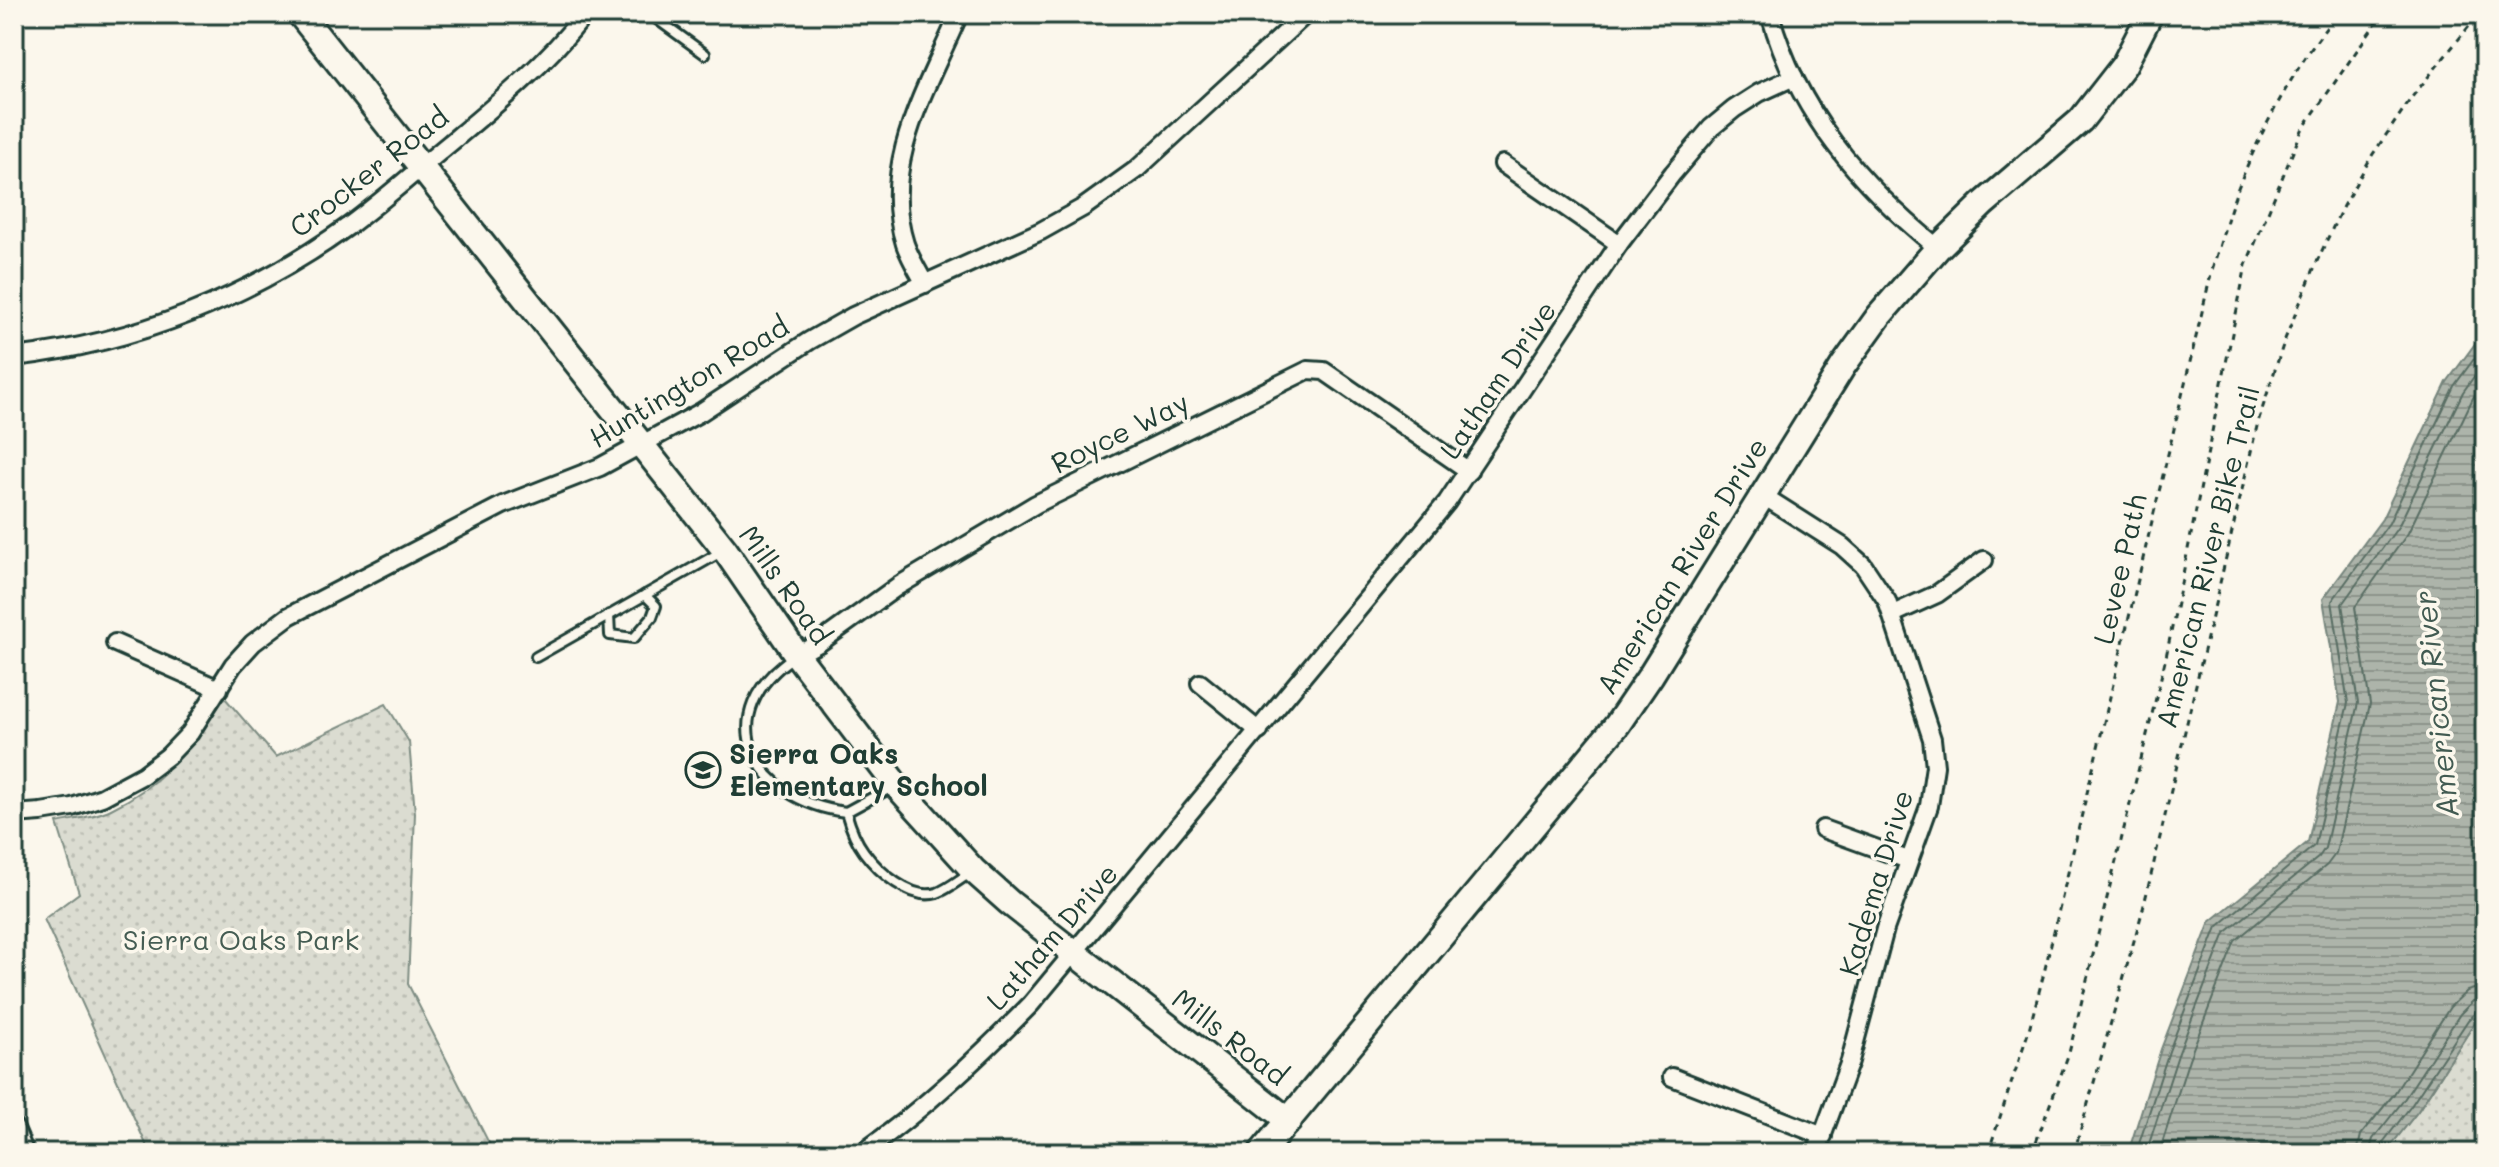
<svg xmlns="http://www.w3.org/2000/svg" width="2499" height="1167" viewBox="0 0 2499 1167" font-family="Mali,sans-serif">
  <style>
    .green { fill: url(#green-dots); stroke: #7d8c82; stroke-width: 2 }
    .water { fill: url(#water-rules); stroke: #74847b; stroke-width: 2 }
    .lines { fill: none; stroke-linecap: round; stroke-linejoin: round }
    .shore { stroke: #586d63; stroke-width: 2 }
    .lane-casing { stroke: #1f3d34; stroke-width: 14 }
    .street-casing { stroke: #1f3d34; stroke-width: 22 }
    .secondary-casing { stroke: #1f3d34; stroke-width: 30 }
    .path { stroke: #1f3d34; stroke-width: 3; stroke-dasharray: 6 6; stroke-linecap: butt }
    .lane { stroke: #fbf7ec; stroke-width: 8 }
    .street { stroke: #fbf7ec; stroke-width: 16 }
    .secondary { stroke: #fbf7ec; stroke-width: 24 }
    .labels { text-anchor: middle; stroke-width: 7; stroke-linejoin: round; paint-order: stroke }
    .street-label { font-size: 28px; fill: #1f3d34; stroke: #fbf7ec }
    .poi-label { font-size: 28px; font-weight: bold; fill: #1f3d34; stroke: #fbf7ec; text-anchor: start }
    .park-label { font-size: 28px; fill: #455d53; stroke: #fbf7ec }
    .water-label { font-size: 30px; font-style: italic; fill: #425b52; stroke: #fbf7ec }
  </style>
  <defs>
    <pattern id="green-dots" width="8" height="8" patternUnits="userSpaceOnUse" patternTransform="scale(2)"><rect width="8" height="8" fill="#dbdcd1"/><path d="M2 2h.1M6 6h.1" fill="none" stroke="#bcbeb4" stroke-width="1.8" stroke-linecap="round"/></pattern>
    <pattern id="water-rules" width="6" height="5" patternUnits="userSpaceOnUse" patternTransform="scale(2)"><rect width="6" height="5" fill="#adb4aa"/><path d="M0 2.5h6" fill="none" stroke="#8c948b"/></pattern>
  </defs>
  <rect width="100%" height="100%" fill="#fbf7ec"/>
  <filter id="ink" filterUnits="userSpaceOnUse"><feTurbulence type="fractalNoise" baseFrequency=".0125" numOctaves="2"/><feDisplacementMap in="SourceGraphic" scale="16" xChannelSelector="R" yChannelSelector="G"/><feConvolveMatrix kernelMatrix="1 2 1 2 8 2 1 2 1" color-interpolation-filters="sRGB"/></filter>
  <g filter="url(#ink)">
    <g class="green">
      <path d="M225 698 276 757 386 704 409 742 415 813 408 984 494 1153H150L44 919 79 893 57 823C74 819 95 817 111 809 167 782 190 746 225 698Z"/>
      <path d="M2485 1013V1153H2385L2418 1111 2474 1024Z"/>
    </g>
    <path class="water" d="M2485 330V1013L2474 1024 2418 1111 2385 1153H2128L2161 1049 2210 922 2308 842 2340 702 2323 599 2382 519 2447 382Z"/>
    <g class="lines">
      <g class="shore">
        <path d="M2136 1153 2169 1051 2217 927 2315 845 2348 703 2332 601 2389 523 2454 386 2485 344"/>
        <path d="M2146 1153 2178 1055 2225 933 2319 857 2325 848 2358 703 2342 604 2398 527 2463 392 2485 361"/>
        <path d="M2159 1153 2189 1059 2235 941 2327 865 2336 853 2370 704 2355 607 2408 533 2473 398 2485 381"/>
        <path d="M2357 1153 2361 1135 2394 1094 2450 1007 2467 991 2485 986"/>
        <path d="M2369 1153 2373 1139 2403 1101 2460 1014 2473 1001 2485 998"/>
        <path d="M2379 1153 2381 1145 2411 1106 2468 1020 2478 1010 2485 1008"/>
      </g>
      <defs>
        <g id="lane">
          <path d="M650 14 705 54"/>
          <path d="M609 615 610 635 634 638 652 617 656 606 645 595"/>
          <path d="M796 655C707 714 753 801 846 812"/>
          <path d="M536 657 721 552"/>
          <path d="M892 787 846 812C850 826 855 840 864 852 878 871 911 901 937 893 948 889 960 879 970 873"/>
        </g>
        <g id="street">
          <path d="M1770 14C1797 112 1860 185 1938 248"/>
          <path d="M1503 164 1619 244"/>
          <path d="M925 284C918 271 910 258 905 244 879 163 928 87 959 14"/>
          <path d="M14 357C136 343 251 297 350 225 384 200 416 171 449 144 497 104 546 64 585 14"/>
          <path d="M1762 495 1842 546 1863 565 1887 601 1932 739 1935 766 1929 806 1885 929 1850 1061 1816 1153"/>
          <path d="M1893 614 1937 594 1984 560"/>
          <path d="M115 643 219 689"/>
          <path d="M797 655 819 643 898 586 1036 504 1308 370 1324 371 1469 471"/>
          <path d="M1200 683 1259 731"/>
          <path d="M14 814 41 812 72 807 102 797 143 775 168 756 190 733 233 665 253 643 289 616 503 505 600 467 701 412 809 341 853 316 1041 231 1084 207 1137 169 1306 14"/>
          <path d="M1823 829 1908 860"/>
          <path d="M1672 1077 1823 1136"/>
          <path d="M14 1127 25 1153"/>
          <path d="M862 1153C924 1109 978 1058 1031 1004L1447 502 1619 244 1673 173 1711 128 1734 109 1759 93 1794 77"/>
        </g>
        <g id="secondary">
          <path d="M300 14 725 550 797 655 896 785 974 871 1010 903 1289 1121"/>
          <path d="M1261 1153 1617 725 1651 675 1843 366 1879 316 1938 248 1983 204 2081 120 2124 65 2150 14"/>
        </g>
      </defs>
      <use href="#lane" class="lane-casing"/>
      <use href="#street" class="street-casing"/>
      <use href="#secondary" class="secondary-casing"/>
      <g class="path">
        <path d="M1988 1153 2028 1033 2044 973 2212 270C2220 245 2227 218 2236 193 2260 131 2295 66 2337 14"/>
        <path d="M2032 1153 2069 1053 2166 657 2246 265 2302 130 2382 14"/>
        <path d="M2074 1153 2143 909 2258 422 2285 339 2318 259 2343 206 2373 154 2412 97 2479 14"/>
      </g>
      <use href="#lane" class="lane"/>
      <use href="#street" class="street"/>
      <use href="#secondary" class="secondary"/>
    </g>
  </g>
  <defs>
    <symbol id="school-ring" viewBox="-11 -11 22 22"><circle r="9.5" fill="#fbf7ec" stroke="#1f3d34" stroke-width="1.5"/><path d="M0-5L7-2L0 1L-7-2ZM-4 1L0 2.5L4 1V4Q0 6-4 4Z" fill="#1f3d34"/></symbol>
  </defs>
  <g fill-rule="evenodd">
    <use href="#school-ring" x="683" y="750" width="40" height="40"/>
  </g>
  <g class="labels">
    <g class="street-label">
      <text transform="translate(369 172) rotate(-38)" y="10">Crocker Road</text>
      <text transform="translate(1498 380) rotate(-56)" y="10">Latham Drive</text>
      <text transform="translate(689 382) rotate(-31)" y="10">Huntington Road</text>
      <text transform="translate(1120 433) rotate(-26)" y="10">Royce Way</text>
      <text transform="translate(2208 557) rotate(-76)" y="10">American River Bike Trail</text>
      <text transform="translate(1682 566) rotate(-58)" y="10">American River Drive</text>
      <text transform="translate(2120 569) rotate(-77)" y="10">Levee Path</text>
      <text transform="translate(785 585) rotate(55)" y="10">Mills Road</text>
      <text transform="translate(1876 883) rotate(-73)" y="10">Kadema Drive</text>
      <text transform="translate(1052 937) rotate(-49)" y="10">Latham Drive</text>
      <text transform="translate(1230 1037) rotate(38)" y="10">Mills Road</text>
    </g>
    <g class="poi-label">
      <text x="729" y="764">Sierra Oaks<tspan x="729" dy="32">Elementary School</tspan></text>
    </g>
    <g class="park-label">
      <text x="241" y="950">Sierra Oaks Park</text>
    </g>
    <g class="water-label">
      <text transform="translate(2437 704) rotate(-96)" y="10">American River</text>
    </g>
  </g>
  <rect width="2499" height="1167" fill="none" stroke="#fbf7ec" stroke-width="48"/>
  <rect x="24" y="24" width="2451" height="1119" fill="none" stroke="#1f3d34" stroke-width="3" filter="url(#ink)"/>
</svg>
